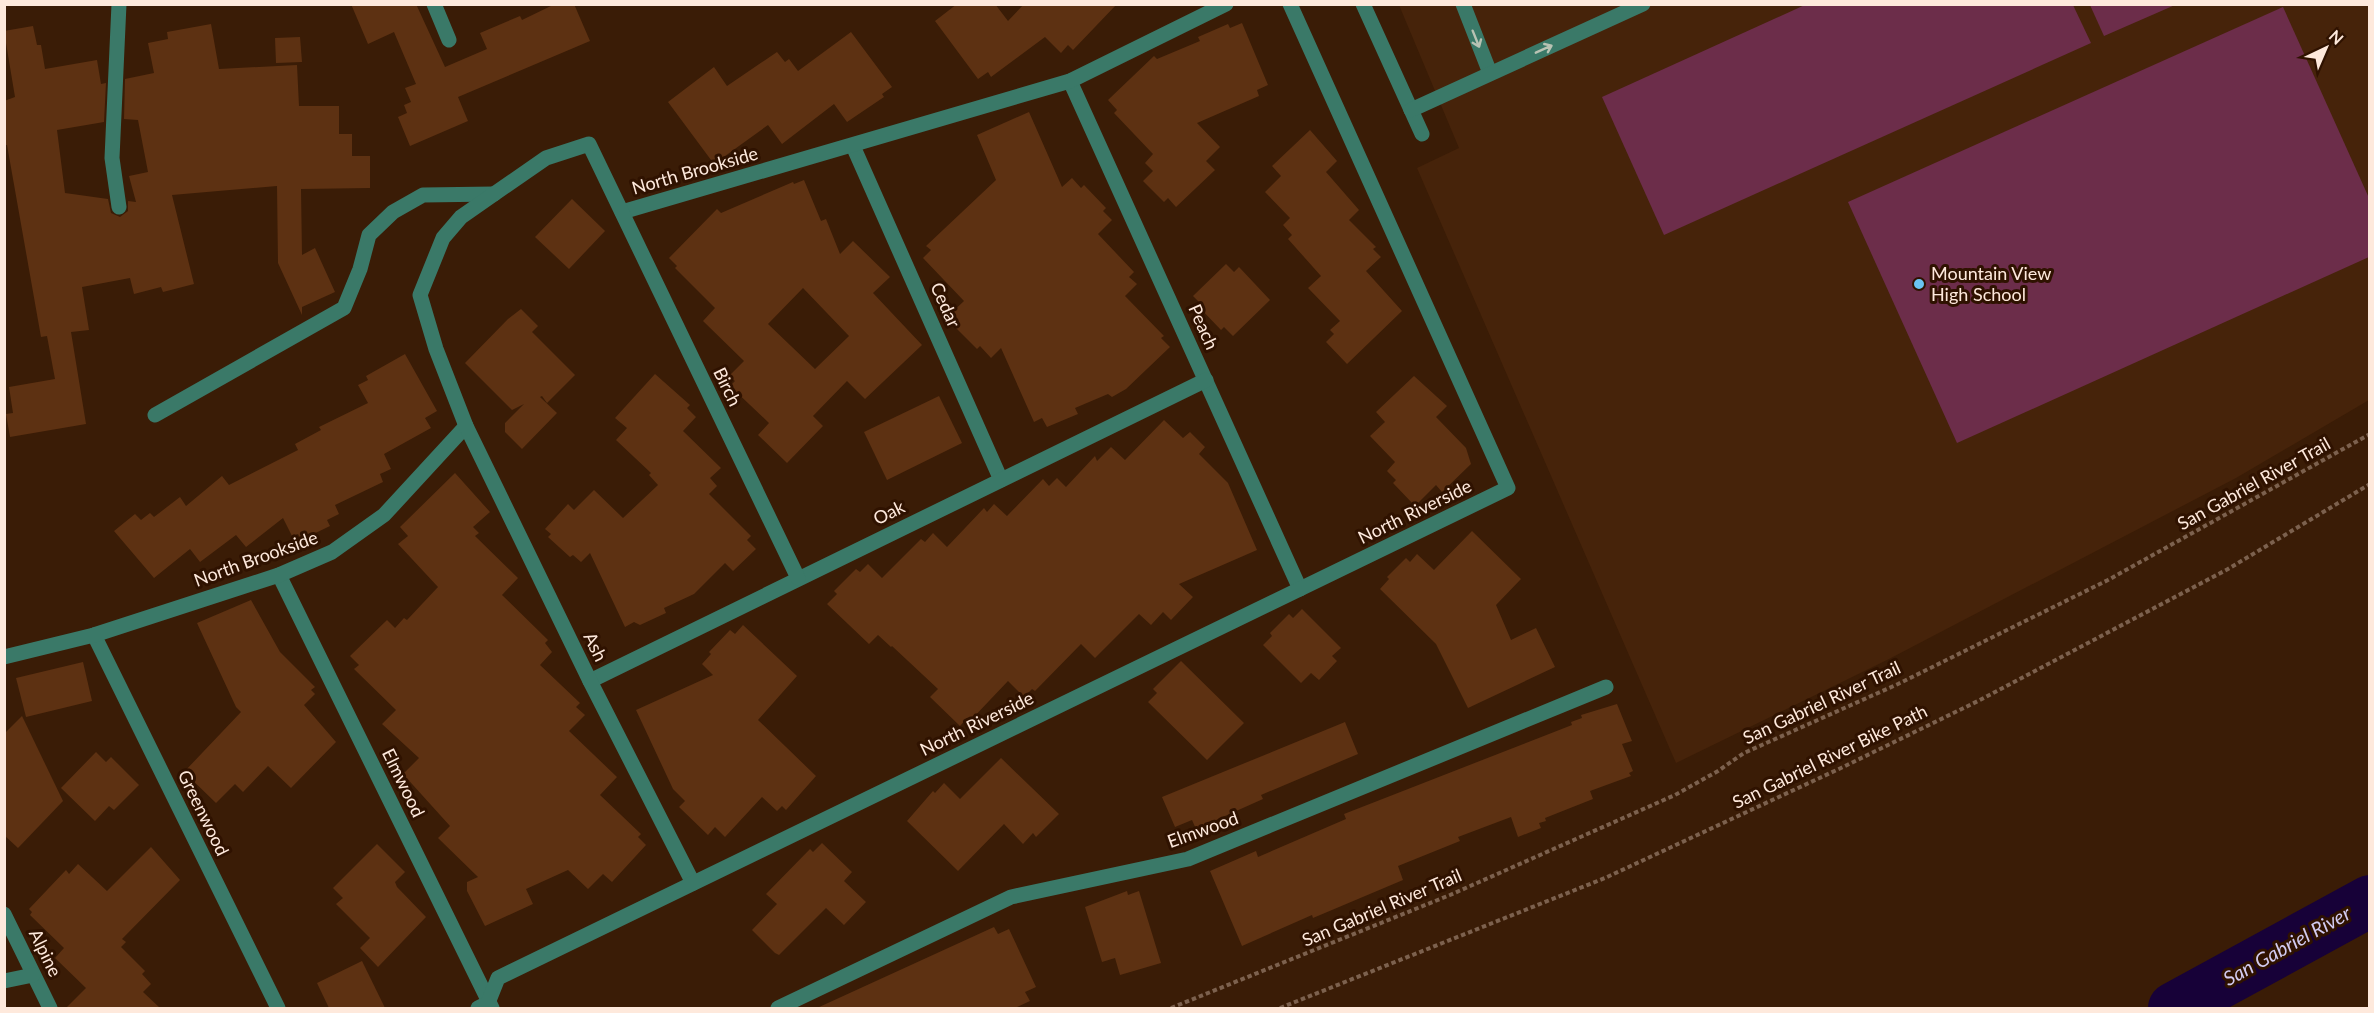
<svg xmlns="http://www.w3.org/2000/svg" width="2374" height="1013" viewBox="0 0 2374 1013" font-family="Lato,sans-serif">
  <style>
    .built { fill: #46230a }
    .green { fill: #6c2d4a }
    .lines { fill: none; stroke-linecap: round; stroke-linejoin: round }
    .river { stroke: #170138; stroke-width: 52 }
    .building { fill: #5d3112; fill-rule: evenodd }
    .path { stroke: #7c614e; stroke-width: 4; stroke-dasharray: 4.5 3; stroke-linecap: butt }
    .minor { stroke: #3a7968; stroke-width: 15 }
    .oneway { stroke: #b9c2b3 }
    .poi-dot { fill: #6ac3f1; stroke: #2f1200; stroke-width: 2 }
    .labels { text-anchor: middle; stroke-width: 6; stroke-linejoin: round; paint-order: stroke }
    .street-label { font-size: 18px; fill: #fee9dc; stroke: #2f1200 }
    .poi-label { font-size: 18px; fill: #fee9dc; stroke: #2f1200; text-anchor: start }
    .water-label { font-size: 20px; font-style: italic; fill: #d2cbf0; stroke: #2f1200 }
  </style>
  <rect width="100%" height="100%" fill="#3a1c06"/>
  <path class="built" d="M1399 5H2369V400L2236 478 1889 659 1676 763 1417 168 1459 148Z"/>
  <g class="green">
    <path d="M1807 4 2073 5 2091 43 1664 235 1602 97Z"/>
    <path d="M2090 5H2175L2104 36Z"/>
    <path d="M2283 7 2369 198V257L1957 443 1848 202Z"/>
  </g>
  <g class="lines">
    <path class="river" d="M2174 1008 2370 901"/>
  </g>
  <g class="building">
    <path d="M351 4H416L445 67 487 49 480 33 520 16 522 20 555 4H574L590 41 458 97 468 121 410 146 398 117 407 113 404 105 411 102 405 88 416 84 394 32 368 44Z"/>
    <path d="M957 4H995L1008 21 1024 4H1117L1073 50 1068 45 1061 53 1045 37 991 77 988 72 978 79 935 21Z"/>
    <path d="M1242 23 1268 85 1257 90 1259 96 1197 123 1220 147 1206 161 1215 170 1176 207 1168 198 1164 202 1143 181 1153 171 1145 163 1153 154 1114 113 1117 110 1108 100 1154 56 1157 59 1200 41 1198 37 1228 24 1230 28Z"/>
    <path d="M211 24 219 69 297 65 299 106H339V134H352V156H370V188L301 189 302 255 315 248 335 292 302 307V315L278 263 277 186 172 195 194 284 163 292 161 287 134 294 130 278 82 287 89 330 71 332 86 424 10 437 6 414 13 413 9 387 55 379 47 336 41 337 7 145H4V101L15 97 4 31 33 26 37 45H41L45 69 97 60 101 84 106 83 104 122 57 130 65 193 108 199 111 213 120 217 128 211V201L136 202 129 176 148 172 138 120 124 119 125 79 154 73 148 43 168 39 167 32Z"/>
    <path d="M851 32 892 87 882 94 884 97 847 122 834 104 782 144 768 125 714 164 668 102 714 67 727 86 777 52 785 62 789 59 798 71Z"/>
    <path d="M300 37 302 62 276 63 275 38Z"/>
    <path d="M1029 112 1062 187 1072 178 1081 188 1084 185 1106 208 1103 211 1112 220 1098 234 1134 272 1129 277 1137 284 1125 296 1164 336 1161 338 1170 347 1126 389 1112 397 1108 394 1075 408 1078 414 1047 427 1042 418 1034 422 1001 348 991 358 980 346 977 349 946 318 964 301 923 258 931 250 926 246 996 180 977 135Z"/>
    <path d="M1310 130 1337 161 1326 172 1359 210 1349 220 1376 247 1373 249 1381 257 1366 271 1402 311 1347 364 1326 342 1334 334 1330 330 1340 321 1308 288 1321 276 1288 239 1292 235 1283 225 1290 218 1265 192 1281 176 1272 166Z"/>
    <path d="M804 180 821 221 826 219 840 254 853 241 890 277 873 293 922 345 865 399 847 381 813 416 823 426 787 463 758 435 769 423 730 386 735 381 729 376 744 361 703 321 715 308 675 268 677 266 669 258 717 209 721 213 793 182 794 184ZM803 288 849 336 815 369 768 324Z"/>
    <path d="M572 199 605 231 569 269 535 237Z"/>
    <path d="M1226 264 1234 272 1239 267 1270 300 1233 336 1224 327 1221 330 1199 307 1201 304 1193 296Z"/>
    <path d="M521 309 538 326 532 332 575 375 547 403 542 396 540 397 557 413 522 449 505 432V423L524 404 512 410 465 363 508 319Z"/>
    <path d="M405 354 437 411 425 418 431 428 384 454 391 469 380 474 383 482 335 505 339 514 327 520 330 526 301 540 298 534 292 536 283 518 246 547 236 535 200 562 190 549 154 578 114 531 135 514 141 520 150 513 154 517 180 497 186 506 222 476 229 485 298 450 295 444 321 430 319 427 368 403 358 385 368 380 366 376Z"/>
    <path d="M655 374 690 405 687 408 696 417 683 431 721 468 710 478 717 486 709 494 751 536 747 540 756 549 733 571 725 563 694 594 664 608 666 613 640 625 634 622 625 627 590 553 581 562 573 555 570 557 548 537 551 534 545 529 568 504 574 510 594 490 623 518 658 485 649 475 651 473 616 440 627 428 615 418Z"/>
    <path d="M1414 376 1447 406 1436 417 1466 448 1471 464 1442 492 1436 485 1415 506 1393 483 1396 480 1387 471 1395 462 1370 436 1385 422 1376 412Z"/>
    <path d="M939 396 962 443 887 480 864 432Z"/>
    <path d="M1164 420 1183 438 1190 432 1205 447 1199 454 1228 483 1257 550 1179 584 1193 597 1171 620 1163 612 1151 625 1139 614 1095 658 1081 644 1035 691 1032 689 1024 697 1008 681 970 721 967 718 960 726 930 697 938 689 892 646 891 647 878 635 869 644 827 604 837 594 834 591 856 569 860 572 868 564 882 578 921 539 925 542 933 533 947 547 984 508 987 512 994 504 1007 516 1043 479 1049 486 1057 478 1066 487 1095 456 1097 461 1111 447 1125 460Z"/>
    <path d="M455 473 490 512 473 527 479 533 475 536 518 578 502 595 548 640 545 643 552 652 540 665 580 703 576 707 585 715 569 731 617 777 600 795 641 834 638 837 646 845 612 882 603 874 588 889 568 870 526 889 533 904 485 926 467 891V882L478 877 438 838 450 826 403 774 419 758 382 724 396 710 354 669 359 665 350 656 387 620 395 628 404 618 407 620 438 587 398 544 408 536 400 527Z"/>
    <path d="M1472 531 1521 579 1496 605 1511 640 1536 628 1555 667 1468 708 1436 644 1380 589 1389 579 1387 577 1406 558 1410 562 1417 554 1434 570Z"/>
    <path d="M251 600 280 652 315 687 311 690 315 694 304 705 336 742 291 788 268 766 243 792 235 784 216 803 184 772 241 712 236 707 197 623Z"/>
    <path d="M1302 609 1341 648 1332 656 1337 661 1319 680 1311 673 1301 683 1263 645 1272 636 1270 633 1289 614 1293 618Z"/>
    <path d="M743 625 797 676 758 720 816 776 786 810 782 806 777 811 762 797 725 837 715 827 708 835 679 807 685 801 673 789 636 710 713 675 702 664 711 654 709 652 730 630 735 634Z"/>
    <path d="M1181 661 1244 723 1207 760 1148 702 1157 693 1153 689Z"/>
    <path d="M83 662 92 701 26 717 16 678Z"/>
    <path d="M1617 704 1632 741 1622 744 1633 771 1629 773 1631 776 1590 791 1593 799 1545 818 1546 821 1539 823 1541 828 1518 837 1511 817 1458 837 1460 841 1398 866 1403 880 1313 918 1312 915 1242 946 1210 871 1256 851 1258 857 1346 819 1344 814 1572 725 1571 722 1582 718 1581 715Z"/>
    <path d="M22 716 63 801 18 848 4 835V734Z"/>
    <path d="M1345 722 1358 754 1261 795 1263 799 1196 829 1192 820 1175 827 1162 797Z"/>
    <path d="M96 752 106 762 111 757 139 785 114 810 109 806 95 821 61 788Z"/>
    <path d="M1001 758 1059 814 1036 837 1033 833 1023 844 1004 824 958 871 907 821 933 791 935 793 944 783 960 799Z"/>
    <path d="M822 843 852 872 844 881 866 902 844 925 826 908 779 955 775 953 752 930 777 904 766 894 810 849 813 852Z"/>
    <path d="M377 844 405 872 395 882 397 887 426 917 378 967 360 948 370 938 336 904 343 898 333 888Z"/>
    <path d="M151 847 180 880 122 939 126 942 121 947 145 971 142 974 151 984 143 992 160 1008H66L86 988 55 958 64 948 30 915 32 912 29 909 66 870 69 874 78 864 107 891Z"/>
    <path d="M1127 891 1128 895 1139 891 1161 963 1120 975 1115 958 1102 962 1085 907Z"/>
    <path d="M994 927 998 934 1009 929 1036 987 1025 992 1030 1001 1015 1008H817Z"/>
    <path d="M362 961 385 1008H329L317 983Z"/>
  </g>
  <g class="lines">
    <g class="path">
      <path d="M1171 1008 1450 895 1675 795 1718 771 1744 753 1898 684 2108 580 2370 434"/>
      <path d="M1280 1008 1605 878 1841 768 1978 701 2228 569 2370 484"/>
    </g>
    <g class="minor">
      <path d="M434 4 449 40"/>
      <path d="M1363 4 1422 134"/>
      <path d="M1463 4 1490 73"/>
      <path d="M1070 81 1300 589"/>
      <path d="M1411 110 1643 4"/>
      <path d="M853 146 1001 480"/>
      <path d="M119 207 112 158 119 4"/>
      <path d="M622 212 1070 81 1226 4"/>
      <path d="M155 415 344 308 360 269 369 235 393 212 423 195 494 194"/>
      <path d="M279 575 492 1008"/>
      <path d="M94 635 278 1008"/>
      <path d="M4 657 94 635 279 575 332 552 384 515 466 426"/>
      <path d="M590 681 1206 380"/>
      <path d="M693 883 590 681 466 426 436 349 420 295 443 238 461 217 546 158 589 144 798 578"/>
      <path d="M4 914 50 1008"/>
      <path d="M4 981 33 975"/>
      <path d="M478 1008 488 1003 498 978 1508 488 1290 4"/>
      <path d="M778 1008 1011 897 1188 859 1606 687"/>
    </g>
  </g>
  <defs><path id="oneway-shaft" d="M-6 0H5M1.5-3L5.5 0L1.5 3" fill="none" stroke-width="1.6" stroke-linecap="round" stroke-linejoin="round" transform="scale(1.5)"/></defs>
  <g class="oneway">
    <use href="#oneway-shaft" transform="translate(1476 39) rotate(68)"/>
    <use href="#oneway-shaft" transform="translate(1544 49) rotate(-24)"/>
  </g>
  <circle class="poi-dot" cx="1919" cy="284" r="6"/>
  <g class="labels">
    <g class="street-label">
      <text transform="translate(695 171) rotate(-16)" y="6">North Brookside</text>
      <text transform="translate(945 305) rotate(66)" y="6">Cedar</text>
      <text transform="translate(1203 327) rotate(66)" y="6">Peach</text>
      <text transform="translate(727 387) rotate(64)" y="6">Birch</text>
      <text transform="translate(2254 484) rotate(-29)" y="6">San Gabriel River Trail</text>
      <text transform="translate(1415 512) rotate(-26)" y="6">North Riverside</text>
      <text transform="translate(889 513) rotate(-26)" y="6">Oak</text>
      <text transform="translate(256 559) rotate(-20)" y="6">North Brookside</text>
      <text transform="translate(595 647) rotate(64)" y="6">Ash</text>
      <text transform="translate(1822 703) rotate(-25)" y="6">San Gabriel River Trail</text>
      <text transform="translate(977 724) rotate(-26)" y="6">North Riverside</text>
      <text transform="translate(1830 757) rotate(-26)" y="6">San Gabriel River Bike Path</text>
      <text transform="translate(403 783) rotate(64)" y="6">Elmwood</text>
      <text transform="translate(203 813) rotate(64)" y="6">Greenwood</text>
      <text transform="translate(1203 830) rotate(-20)" y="6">Elmwood</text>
      <text transform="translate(1382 908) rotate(-23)" y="6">San Gabriel River Trail</text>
      <text transform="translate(45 953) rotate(64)" y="6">Alpine</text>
    </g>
    <g class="poi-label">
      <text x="1931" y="280">Mountain View<tspan x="1931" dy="21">High School</tspan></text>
    </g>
    <g class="water-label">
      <text transform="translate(2287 946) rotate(-29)" y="7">San Gabriel River</text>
    </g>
  </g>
  <rect width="2374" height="1013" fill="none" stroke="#fee9dc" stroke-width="12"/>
  <g transform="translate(2326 48) rotate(44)" stroke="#2f1200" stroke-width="4.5" paint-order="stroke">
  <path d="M0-4.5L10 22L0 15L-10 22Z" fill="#fee9dc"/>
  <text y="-9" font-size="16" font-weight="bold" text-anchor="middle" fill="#fee9dc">N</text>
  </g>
</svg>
